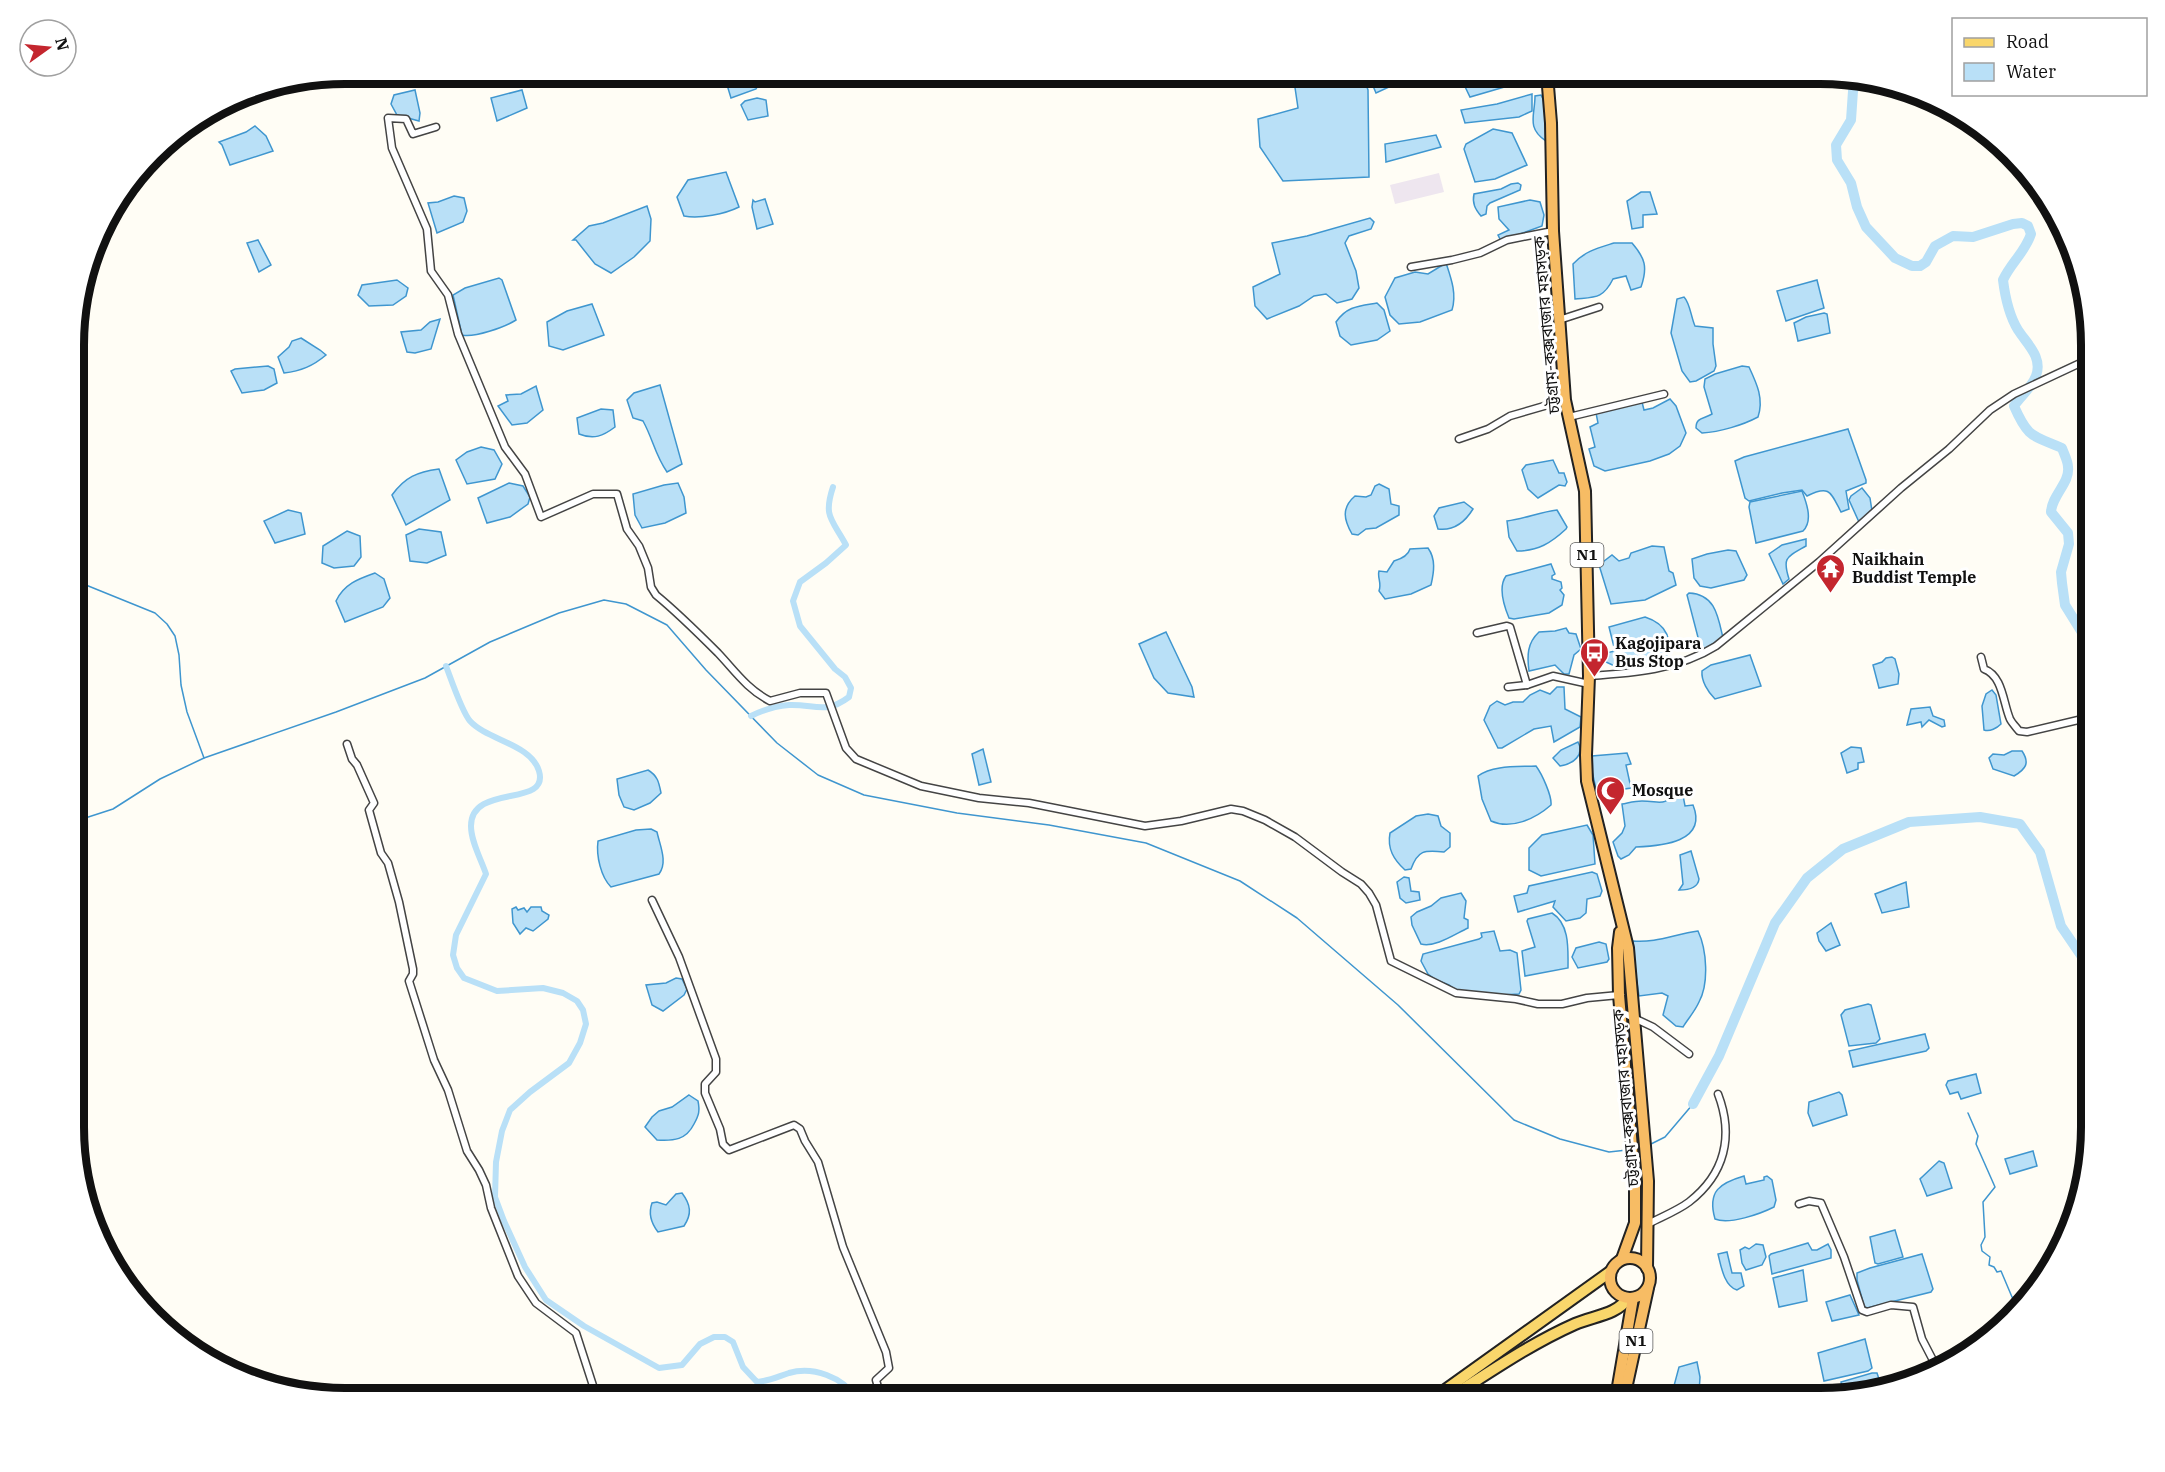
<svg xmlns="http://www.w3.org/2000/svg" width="2165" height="1472" viewBox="0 0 2165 1472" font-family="'IBM Plex Serif','Noto Sans Bengali',serif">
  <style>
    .industrial { fill: #eee6ef }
    .water { fill: #b9e0f7; stroke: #3f96cf; stroke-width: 1.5 }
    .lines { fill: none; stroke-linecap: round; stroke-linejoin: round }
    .stream { stroke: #3f96cf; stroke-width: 1.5 }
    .canal { stroke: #b9e0f7; stroke-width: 6 }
    .river { stroke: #b9e0f7; stroke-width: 10 }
    .minor-casing { stroke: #444; stroke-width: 9 }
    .primary-casing { stroke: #222; stroke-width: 14 }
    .trunk-casing { stroke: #222; stroke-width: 14 }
    .minor { stroke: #fff; stroke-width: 6 }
    .primary { stroke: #f9d66b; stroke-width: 10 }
    .trunk { stroke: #f7bc64; stroke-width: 10 }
    .labels { text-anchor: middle; stroke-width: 6; stroke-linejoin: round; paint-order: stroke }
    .shield { fill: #fff; stroke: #585858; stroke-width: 1.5 }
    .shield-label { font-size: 15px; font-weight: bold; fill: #111 }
    .street-label { font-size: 16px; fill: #111; stroke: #fff }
    .poi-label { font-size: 16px; font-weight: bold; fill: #111; stroke: #fff; text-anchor: start }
    .rim { fill: none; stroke: #111; stroke-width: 8 }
  </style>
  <rect width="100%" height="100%" fill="#fffdf5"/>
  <path class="industrial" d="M1439 173 1444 192 1395 204 1390 185Z"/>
  <g class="water">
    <path d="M728 74H765L756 89 731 98 724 75Z"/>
    <path d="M1293 74H1362L1368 90 1369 177 1283 181 1260 147 1258 119 1298 108Z"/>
    <path d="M1368 74H1417L1376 93Z"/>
    <path d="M1459 74H1504L1508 86 1470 97Z"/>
    <path d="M415 90 420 113 419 121 397 115 391 104 394 95Z"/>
    <path d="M522 90 527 108 497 121 491 98Z"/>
    <path d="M1532 94V111L1519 117 1465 123 1461 110 1497 104Z"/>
    <path d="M1541 95 1545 103 1546 141C1526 128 1535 115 1535 96Z"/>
    <path d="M757 98 766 100 768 116 748 120 741 105 745 101Z"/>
    <path d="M255 126 266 136 273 151 230 165 222 145 219 142 246 132Z"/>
    <path d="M1493 129 1512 133 1527 165 1495 179 1475 182 1464 149 1466 144Z"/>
    <path d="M1436 135 1441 147 1386 162 1385 144Z"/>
    <path d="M726 172 739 207C725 214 700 219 684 216L677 197 688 180Z"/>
    <path d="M1518 183 1521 185 1520 190 1490 203 1487 206 1486 214 1481 216C1475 209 1472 203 1474 194L1501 189 1511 184Z"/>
    <path d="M1641 192H1650L1657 214 1643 215V227L1632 229 1627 201Z"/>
    <path d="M454 196 464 198 467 211 463 222 437 233 428 203 438 202Z"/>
    <path d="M765 199 773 224 757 229 752 207 753 200 755 202Z"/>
    <path d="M1530 200 1540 202 1544 215 1542 226 1501 241 1498 235 1509 230 1499 219 1498 207Z"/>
    <path d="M647 206 651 219 650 241 634 257 611 273 595 264 576 240H573L589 226 603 223Z"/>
    <path d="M1370 218 1374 222 1371 229 1349 236 1345 243 1356 271 1359 288 1352 299 1337 303 1326 294 1314 296 1299 306 1267 319 1255 306 1253 287 1280 274 1272 243 1307 236Z"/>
    <path d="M258 240 271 265 259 272 247 243Z"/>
    <path d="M1614 243H1632C1645 258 1648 267 1641 287L1631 290 1626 276 1613 279C1603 299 1595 297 1575 299L1573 264C1585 251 1598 248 1614 243Z"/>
    <path d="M1446 263C1451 278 1457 294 1452 310L1420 322 1399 324 1390 315 1385 297 1395 278 1415 272 1428 274Z"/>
    <path d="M499 278 502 280 516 320C505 327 474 338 462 335L453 295 465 288Z"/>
    <path d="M397 280 408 288 406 296 393 305 369 306 358 295 362 285Z"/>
    <path d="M1817 280 1824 308 1786 321 1777 291Z"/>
    <path d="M1684 297C1690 303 1691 317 1695 326L1713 328V344L1716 366 1714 371 1696 381 1690 382 1682 371 1671 333 1677 299Z"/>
    <path d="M1377 303 1384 310 1390 331 1377 340 1351 345 1340 336 1336 322C1347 306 1359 306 1377 303Z"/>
    <path d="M592 304 604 335 563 350 549 346 547 322 567 311Z"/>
    <path d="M1824 313 1827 314 1830 333 1798 341 1794 323 1806 317Z"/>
    <path d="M440 319 431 349 415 353 407 352 401 332 421 330 430 322Z"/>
    <path d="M301 338 320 350 326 355C313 366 301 371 284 373L278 357 289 347 292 341Z"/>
    <path d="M268 366 274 369 277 383 264 390 242 393 231 371 235 369Z"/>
    <path d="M1742 366 1749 367C1757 384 1764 399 1758 417 1743 425 1720 432 1702 433L1696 428C1696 417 1704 419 1712 414L1704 387 1705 379 1715 374Z"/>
    <path d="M660 385 682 464 667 472C655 455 653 439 643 421L633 418 627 400 634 393Z"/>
    <path d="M536 386 543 410 527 423 512 425 498 406 508 401 506 395 521 394Z"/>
    <path d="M1670 399 1676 406 1686 433 1680 446 1669 454 1650 461 1605 471 1594 466 1589 449 1595 447 1590 427 1598 423 1596 413 1642 402 1644 410 1653 408Z"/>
    <path d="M601 409 613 410 615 427C603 436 594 440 579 434L577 418Z"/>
    <path d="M1848 429 1866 480V483L1846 491 1849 509 1841 512C1831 493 1830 484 1807 496L1802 490 1782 493 1749 501 1745 498 1735 461 1744 457Z"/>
    <path d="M481 447 494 450 502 464 495 479 467 484 456 460 467 452Z"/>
    <path d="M1553 460 1559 473H1564L1567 482 1565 486 1559 485 1538 498 1528 489 1522 470 1526 465Z"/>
    <path d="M439 469 450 500 406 525 392 495C405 477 417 472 439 469Z"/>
    <path d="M509 483 523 486 530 497 528 504 510 517 487 523 478 498Z"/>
    <path d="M678 483 684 497 686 513 665 523 642 528 635 515 633 494 664 485Z"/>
    <path d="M1379 484 1389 489 1391 504 1399 506V515L1376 528 1366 529 1358 535 1352 534C1344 520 1341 508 1355 496L1366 497 1371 495 1375 486Z"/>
    <path d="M1862 488 1870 498 1872 511 1859 522 1849 500 1851 496Z"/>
    <path d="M1802 491C1807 504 1813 521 1803 531L1756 543 1749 507 1750 502Z"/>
    <path d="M1464 502 1473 509C1465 522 1453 531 1438 529L1434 516 1439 508Z"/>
    <path d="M288 510 301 513 305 534 275 543 264 521Z"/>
    <path d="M1557 510 1567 527 1566 529C1551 543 1538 551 1517 551L1509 537 1507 521C1524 519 1540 512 1557 510Z"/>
    <path d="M419 529 441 532 446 555 427 563 410 561 406 535Z"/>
    <path d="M347 531 360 536 361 557 354 566 334 568 322 563 323 546Z"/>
    <path d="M1806 539V546C1787 557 1782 557 1789 579L1783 584 1769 554 1782 545Z"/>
    <path d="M1652 546 1664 547 1669 571 1673 573 1676 585 1645 600 1611 604 1599 565 1612 555 1619 561 1629 558 1631 553Z"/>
    <path d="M1428 548C1436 559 1434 572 1431 585L1411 594 1385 599 1379 591C1382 583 1377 577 1379 571L1387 572 1394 561C1401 559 1408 556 1410 549Z"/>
    <path d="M1728 550 1736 551 1747 575 1744 580 1711 588 1700 586 1694 578 1692 559 1707 554Z"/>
    <path d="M1551 564 1555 574 1552 576V579L1561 582 1562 588 1560 590 1564 595 1562 605 1549 613 1514 619 1509 618C1504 606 1498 587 1506 576Z"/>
    <path d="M375 573 384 579 390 598 383 607 345 622 336 601C344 584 358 579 375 573Z"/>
    <path d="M1689 593C1715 594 1718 616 1723 638L1703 650 1701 649 1687 595Z"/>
    <path d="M1645 617C1667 624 1675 641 1664 663L1621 669 1606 662V653L1615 651 1609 627Z"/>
    <path d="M1566 628 1569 633 1576 634 1581 649 1574 655 1569 674H1564L1555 665 1529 671C1527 656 1527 643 1539 632L1555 631Z"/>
    <path d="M1166 632 1192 687 1194 697 1168 693 1154 678 1139 644Z"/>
    <path d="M1750 655 1761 686 1715 699C1708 692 1701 681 1702 671L1711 665Z"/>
    <path d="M1892 657 1895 659 1899 674 1898 684 1879 688 1873 665 1882 662 1886 658Z"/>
    <path d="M1557 687H1564L1565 709 1581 717 1580 727 1554 742 1551 726 1534 729 1502 748H1498L1484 720 1490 706 1497 701 1505 705 1513 702H1523L1530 695 1540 690 1550 694Z"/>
    <path d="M1992 690 1996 695 2001 724C1997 728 1990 732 1984 730L1982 706 1986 694Z"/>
    <path d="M1930 707 1933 716 1944 720 1945 726 1942 727 1929 720 1922 727 1921 722 1907 725 1911 709Z"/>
    <path d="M1578 742C1585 755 1573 764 1560 766L1553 758 1561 750Z"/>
    <path d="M1851 747 1861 748 1864 762 1858 763V769L1847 773 1841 753Z"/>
    <path d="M983 749 991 782 979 785 972 754Z"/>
    <path d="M2012 751H2022C2030 763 2026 769 2014 776L1993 769 1989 758 1993 754 2004 755Z"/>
    <path d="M1627 753 1631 764 1626 765 1631 788 1597 793 1591 767 1592 756Z"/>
    <path d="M1536 766C1542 774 1552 796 1551 805 1535 819 1511 830 1491 821L1482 799 1478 776C1493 765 1517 767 1536 766Z"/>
    <path d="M648 770C658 776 659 783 661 793L650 803 634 810 624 807 619 795 617 779Z"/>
    <path d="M1678 790H1682L1685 806 1693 805C1708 842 1662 846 1636 847L1629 855 1621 859 1618 856 1613 842 1622 833 1625 826 1622 804C1628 803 1635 801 1642 801 1661 801 1663 808 1678 790Z"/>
    <path d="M1428 814 1438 816 1441 826 1450 833V847L1444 852C1424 850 1418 850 1411 869L1405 870C1394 860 1387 849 1390 833L1416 816Z"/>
    <path d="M1587 825 1593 835 1595 864 1541 876 1529 870V848L1542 835Z"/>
    <path d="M651 829 657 832C660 846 668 862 659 874L611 887C601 877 596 856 598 841L636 830Z"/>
    <path d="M1691 851 1699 879C1698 888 1687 890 1679 890L1683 884 1680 855Z"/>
    <path d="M1592 872 1597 874 1602 891 1600 896 1587 899 1586 913 1580 918 1566 921 1553 907 1555 901 1518 912 1514 896 1527 893 1529 886Z"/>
    <path d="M1404 877 1409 878 1411 891 1419 892 1420 900 1406 903 1400 898 1397 882Z"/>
    <path d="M1906 882 1909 907 1882 913 1875 894Z"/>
    <path d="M1461 893 1466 901 1464 918 1468 920V928C1455 934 1435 948 1421 944L1412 925 1411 917 1417 912 1431 906 1441 898Z"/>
    <path d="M516 907 518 910 524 908 527 912 531 907H541L542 911 549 915 548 919 533 931 526 928 520 934 513 923 512 909Z"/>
    <path d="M1552 913C1570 924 1568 950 1568 968L1525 976 1522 951 1535 947 1527 921 1528 919Z"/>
    <path d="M1831 923 1840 945 1826 951 1819 941 1817 933Z"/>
    <path d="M1494 931 1500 951 1510 950 1517 953 1521 990 1519 994 1502 995 1457 991 1449 985 1436 980 1428 974 1421 961 1423 954 1479 939 1482 937 1481 933Z"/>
    <path d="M1698 931C1707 950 1709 984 1699 1002 1695 1011 1688 1019 1683 1027L1676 1026 1663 1015 1668 996 1662 993 1639 996 1633 956V941C1656 943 1675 934 1698 931Z"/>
    <path d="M1599 942 1606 944 1609 959 1607 962 1578 968 1572 957 1576 948Z"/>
    <path d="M676 978 682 979 687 989 684 995 663 1011 652 1005 646 985 666 983Z"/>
    <path d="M1868 1004 1871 1005 1880 1039 1876 1043 1849 1046 1841 1015 1845 1010Z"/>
    <path d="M1925 1034 1929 1048 1926 1051 1853 1067 1849 1051Z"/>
    <path d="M1976 1074 1981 1093 1961 1099 1958 1092 1950 1094 1946 1085 1948 1081Z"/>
    <path d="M1839 1092 1842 1095 1847 1115 1813 1126 1808 1113 1809 1102Z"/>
    <path d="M689 1095 698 1101C700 1111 699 1115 694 1124 686 1140 674 1141 657 1140L645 1127 652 1117 659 1111 672 1107Z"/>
    <path d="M2033 1151 2037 1166 2010 1174 2005 1159Z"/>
    <path d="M1939 1161 1944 1163 1952 1188 1927 1196 1920 1179Z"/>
    <path d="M1744 1176 1746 1184 1764 1180V1177L1767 1176 1772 1180 1776 1200 1774 1207C1760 1214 1729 1225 1715 1219 1707 1191 1720 1183 1744 1176Z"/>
    <path d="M682 1193C691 1205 692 1214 684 1226L658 1232C651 1223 648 1214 652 1203L657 1202 666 1205 676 1194Z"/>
    <path d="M1895 1230 1903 1257 1878 1264 1875 1263 1870 1237Z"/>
    <path d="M1808 1243 1812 1250H1817L1828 1244 1831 1250V1258L1772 1274 1769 1256 1771 1254Z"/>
    <path d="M1756 1244 1763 1245 1766 1257 1762 1265 1746 1270 1742 1263 1740 1250 1745 1247 1749 1249Z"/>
    <path d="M1727 1252 1732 1273H1741L1744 1286 1737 1290C1724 1286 1721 1266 1718 1254Z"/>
    <path d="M1922 1254 1933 1289 1931 1292 1867 1308 1864 1306 1857 1280V1273L1870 1268Z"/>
    <path d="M1803 1270 1807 1301 1779 1307 1773 1278Z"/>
    <path d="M1850 1295 1859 1315 1832 1321 1826 1302Z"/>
    <path d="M1865 1339 1872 1368 1868 1371 1824 1381 1818 1353Z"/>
    <path d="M1697 1362 1700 1377 1699 1393 1671 1397 1679 1367Z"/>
    <path d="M1872 1373H1877L1881 1385 1844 1396 1841 1382Z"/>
  </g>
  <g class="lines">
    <g class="stream">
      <path d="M76 581 155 613 167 624 175 636 179 655 181 685 187 712 204 758"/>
      <path d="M76 821 113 809 160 779 204 758 336 712 425 678 490 642 559 613 604 600 626 604 667 625 706 670 777 743 818 775 864 795 957 813 1049 825 1146 843 1240 881 1297 918 1398 1005 1514 1120 1560 1139 1609 1152 1627 1150"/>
      <path d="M1968 1113 1978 1136 1976 1144 1995 1187 1983 1202 1985 1237 1981 1245 1982 1251 1990 1257 1989 1265 1994 1267 1997 1272 2001 1271 2012 1297 2020 1302"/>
      <path d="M1649 1145 1665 1137 1693 1104"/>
    </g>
    <g class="canal">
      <path d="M446 666C451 679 462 712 470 721 487 740 531 744 539 771 550 808 471 783 471 826 471 842 481 859 486 874L456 935 453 955 457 968 464 978 497 991 543 988 563 993 577 1001 583 1010 586 1024 580 1043 569 1063 530 1092 510 1110 502 1131 496 1162 495 1197 504 1221 525 1267 546 1300 584 1326 659 1368 682 1365 700 1344 714 1337H725L733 1342 743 1367 757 1382C769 1381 777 1377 789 1373 813 1366 843 1377 856 1398"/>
      <path d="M751 716C763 710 775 706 789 705 815 704 825 715 849 697L851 688 845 677 835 669 800 626 793 601 800 582 826 563 846 545C832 519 823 517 833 487"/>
    </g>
    <g class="river">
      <path d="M1857 80 1853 91 1851 120 1836 145 1837 160 1851 183 1857 207 1866 227 1895 258 1912 266H1920L1926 262 1935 246 1953 236 1973 237 2013 224 2022 223 2028 226 2031 234C2025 252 2011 263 2003 280 2005 296 2010 317 2018 330 2027 344 2043 357 2036 376 2032 387 2020 397 2014 406 2028 438 2032 435 2062 448 2064 454 2068 461 2068 467 2070 483 2052 495 2051 512L2068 533 2069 544 2061 572 2062 583 2065 605 2083 634 2091 635"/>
      <path d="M1693 1104 1719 1056 1775 923 1807 878 1843 849 1909 822 1980 817 2020 824 2040 852 2061 926 2091 970"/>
    </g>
    <defs>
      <g id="minor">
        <path d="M661 74 686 78 699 74"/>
        <path d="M436 127 413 134 406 119 388 118 392 148 427 229 431 271 448 295 458 334 505 447 525 474 541 517 593 494H617L627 529 639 546 648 568 651 587 656 595C678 613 698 633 718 653 735 671 747 689 770 701L800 693H826L846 748 856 759 921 786 979 798 1029 803 1145 826 1181 821 1231 809 1243 811 1265 820 1295 837 1342 872 1361 884 1369 893 1376 905 1391 961 1456 993 1516 999 1538 1004H1562L1587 998 1619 995"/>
        <path d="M1411 267 1452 260 1480 253 1507 240 1553 231"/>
        <path d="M1559 320 1599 307"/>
        <path d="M1569 417 1664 394"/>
        <path d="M1459 439 1488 429 1510 416 1565 400"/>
        <path d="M1477 633 1507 626 1510 627 1527 685"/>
        <path d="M1981 657 1984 669C2003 676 2003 703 2010 719 2012 723 2016 727 2019 731L2027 732 2091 717"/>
        <path d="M1589 676C1633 673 1678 670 1716 646L1819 562 1901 488 1949 449 1990 410 2014 394 2091 358"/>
        <path d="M1508 687 1527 685 1553 676 1589 684"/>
        <path d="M347 744 352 759 357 765 374 803 369 810 381 853 388 863 399 902 413 969V974L409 981 434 1060 448 1090 467 1151 479 1170 486 1185 491 1208 518 1276 536 1303 576 1333 597 1398"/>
        <path d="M652 900 679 957 716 1059V1072L705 1084V1093L720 1129 723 1144 729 1150 794 1125 800 1129 805 1141 818 1162 843 1247 886 1352 889 1368 876 1380 881 1398"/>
        <path d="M1621 1012 1653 1027 1689 1054"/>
        <path d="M1799 1204 1809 1201 1821 1203 1844 1257 1862 1310 1867 1312 1891 1305 1913 1307 1922 1339 1937 1368"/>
        <path d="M1648 1224C1661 1217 1677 1211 1689 1202 1725 1174 1734 1136 1718 1094"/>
      </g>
      <g id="primary">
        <path d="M1434 1398 1610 1272"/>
        <path d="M1449 1398C1490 1372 1530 1344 1575 1324 1593 1316 1617 1315 1628 1298"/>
      </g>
      <g id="trunk">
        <path d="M1547 74 1551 123 1553 231 1565 400 1585 491 1589 676 1586 755 1587 781 1628 948 1648 1181 1647 1268"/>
        <path d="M1620 932 1618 948 1619 995 1635 1183V1223L1622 1259"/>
        <circle cx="1630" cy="1278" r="20"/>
        <path d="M1616 1398 1633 1298"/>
        <path d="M1624 1398 1648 1288"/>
      </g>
    </defs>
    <use href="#minor" class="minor-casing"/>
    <use href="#primary" class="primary-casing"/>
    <use href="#trunk" class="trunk-casing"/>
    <use href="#minor" class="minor"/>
    <use href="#primary" class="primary"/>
    <use href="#trunk" class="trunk"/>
  </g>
  <defs>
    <symbol id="temple-pin" viewBox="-11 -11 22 30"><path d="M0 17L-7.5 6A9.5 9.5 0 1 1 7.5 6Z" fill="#c4262e" stroke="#fff"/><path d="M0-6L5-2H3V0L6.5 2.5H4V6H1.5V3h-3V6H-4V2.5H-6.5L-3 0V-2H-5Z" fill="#fff"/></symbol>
    <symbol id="bus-pin" viewBox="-11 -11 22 30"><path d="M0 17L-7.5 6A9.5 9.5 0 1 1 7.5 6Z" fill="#c4262e" stroke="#fff"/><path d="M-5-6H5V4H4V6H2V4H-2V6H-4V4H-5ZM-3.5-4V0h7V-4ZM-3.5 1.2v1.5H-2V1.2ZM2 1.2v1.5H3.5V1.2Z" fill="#fff"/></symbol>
    <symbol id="mosque-pin" viewBox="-11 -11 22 30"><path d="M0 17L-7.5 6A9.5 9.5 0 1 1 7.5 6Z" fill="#c4262e" stroke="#fff"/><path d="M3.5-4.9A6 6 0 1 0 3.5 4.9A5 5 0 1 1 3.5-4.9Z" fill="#fff"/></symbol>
  </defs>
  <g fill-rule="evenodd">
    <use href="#temple-pin" x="1814" y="552" width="33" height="45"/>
    <use href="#bus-pin" x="1578" y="636" width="33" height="45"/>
    <use href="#mosque-pin" x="1594" y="774" width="33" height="45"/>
  </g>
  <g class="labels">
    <g class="shield">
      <rect x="1570.5" y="543" width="33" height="24" rx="4.5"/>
      <rect x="1619.5" y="1329" width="33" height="24" rx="4.5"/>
    </g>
    <g class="shield-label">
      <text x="1587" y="560">N1</text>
      <text x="1636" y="1346">N1</text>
    </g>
    <g class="street-label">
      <text transform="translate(1546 325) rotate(-95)" y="6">চট্টগ্রাম-কক্সবাজার মহাসড়ক</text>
      <text transform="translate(1625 1098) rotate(-95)" y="6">চট্টগ্রাম-কক্সবাজার মহাসড়ক</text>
    </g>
    <g class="poi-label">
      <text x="1852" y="565">Naikhain<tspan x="1852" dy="18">Buddist Temple</tspan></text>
      <text x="1615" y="649">Kagojipara<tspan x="1615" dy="18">Bus Stop</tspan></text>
      <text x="1632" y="796">Mosque</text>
    </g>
  </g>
  <path d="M0 0H2165V1472H0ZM345 84H1820A261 261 0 0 1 2081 345V1127A261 261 0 0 1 1820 1388H345A261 261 0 0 1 84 1127V345A261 261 0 0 1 345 84Z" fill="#fff" fill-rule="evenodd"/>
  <path class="rim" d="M345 84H1820A261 261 0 0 1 2081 345V1127A261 261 0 0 1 1820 1388H345A261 261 0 0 1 84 1127V345A261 261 0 0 1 345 84Z"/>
  <rect x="1952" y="18" width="195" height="78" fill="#ffffff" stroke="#a0a0a0" stroke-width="1.5"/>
  <rect x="1964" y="38" width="30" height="9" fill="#f9d66b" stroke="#a0a0a0" stroke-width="1.5"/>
  <text x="2006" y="48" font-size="18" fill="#111111">Road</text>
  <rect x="1964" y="63" width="30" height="18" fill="#b9e0f7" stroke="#a0a0a0" stroke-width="1.5"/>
  <text x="2006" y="78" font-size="18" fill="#111111">Water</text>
  <g transform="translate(48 48) rotate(75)"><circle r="28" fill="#ffffff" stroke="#a0a0a0" stroke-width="1.5"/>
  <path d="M0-4.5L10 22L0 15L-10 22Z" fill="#c4262e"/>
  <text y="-9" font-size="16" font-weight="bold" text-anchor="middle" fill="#111111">N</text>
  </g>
</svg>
